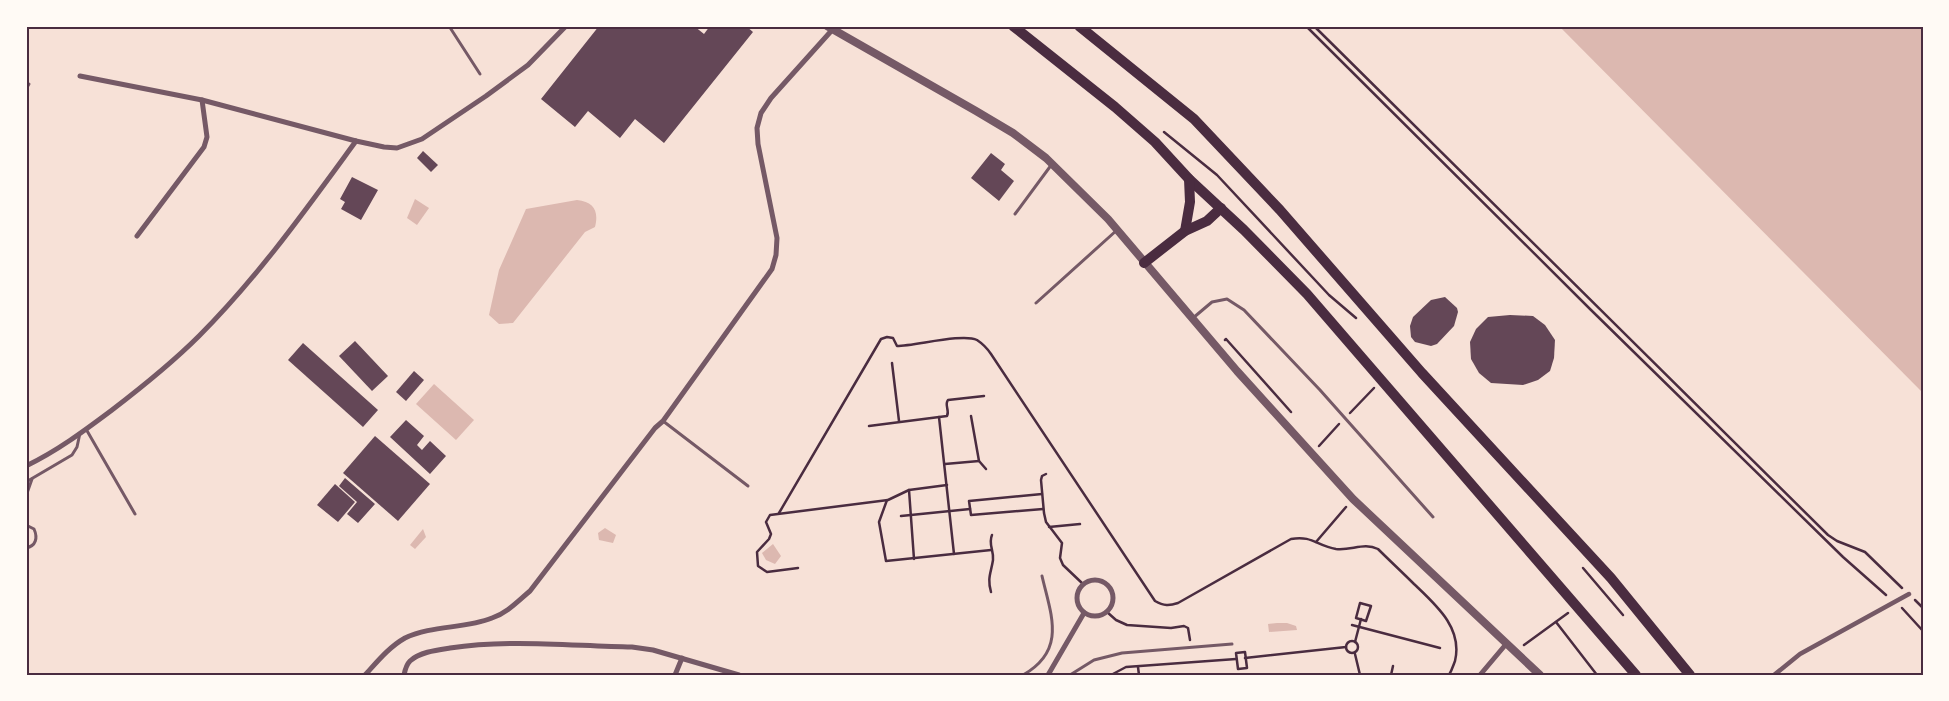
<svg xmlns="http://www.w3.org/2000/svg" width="1949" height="701" viewBox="0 0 1949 701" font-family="'PT Sans Narrow',sans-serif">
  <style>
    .water { fill: #dcb8b0 }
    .building { fill: #644757 }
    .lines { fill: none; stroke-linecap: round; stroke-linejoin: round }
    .path { stroke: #4a2c40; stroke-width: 2.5 }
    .service { stroke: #755966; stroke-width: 3 }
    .pedestrian { stroke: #755966; stroke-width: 4.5 }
    .minor { stroke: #755966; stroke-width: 5 }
    .tertiary { stroke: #755966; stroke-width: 8 }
    .primary { stroke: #4a2c40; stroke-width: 10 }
    .neatline { fill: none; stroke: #4a2c40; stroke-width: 2 }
  </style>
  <rect width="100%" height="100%" fill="#f7e1d7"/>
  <g class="water">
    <path d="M1559 26H1923V393Z"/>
    <path d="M415 199 429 208 417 225 407 218Z"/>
    <path d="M577 200C594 202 599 211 595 227L585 232 513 323 499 324 489 315 499 270 526 209Z"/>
    <path d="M434 384 474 420 456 440 416 404Z"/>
    <path d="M605 528 616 535 613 543 599 540 598 533Z"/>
    <path d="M423 529 426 537 415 549 410 545Z"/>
    <path d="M773 544 781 556 775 564 766 560 762 553Z"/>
    <path d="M1277 623H1287L1296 626 1297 630 1269 632 1268 624Z"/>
  </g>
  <g class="building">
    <path d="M599 26H694L704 34 710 26H746L753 32 664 143 635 119 620 138 588 111 575 127 541 99Z"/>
    <path d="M423 151 438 165 431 172 417 158Z"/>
    <path d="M991 153 1005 164 1001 170 1014 181 999 201 971 178Z"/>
    <path d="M352 177 378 190 361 220 341 209 345 202 340 199Z"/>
    <path d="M1445 297 1457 308 1458 312 1454 326 1437 344 1431 346 1415 342 1411 337 1410 326 1413 317 1431 300Z"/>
    <path d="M1510 315 1533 316 1545 325 1555 340 1554 358 1550 371 1538 380 1523 385 1491 383 1479 373 1471 359 1470 342 1476 329 1488 317Z"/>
    <path d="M355 341 388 376 372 391 339 356Z"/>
    <path d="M303 343 378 410 363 427 288 360Z"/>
    <path d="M414 371 424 380 406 401 396 392Z"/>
    <path d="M406 420 424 436 417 445 422 450 430 441 446 456 430 474 390 437Z"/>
    <path d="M375 436 430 484 398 521 343 473Z"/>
    <path d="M345 478 375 504 358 523 347 514 357 502 339 486Z"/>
    <path d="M335 484 355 502 338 522 317 505Z"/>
  </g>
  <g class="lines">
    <g class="path">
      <path d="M1306 26 1590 309 1843 557 1886 595"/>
      <path d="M1314 26 1828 535 1837 541 1865 552 1902 588"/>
      <path d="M1164 132 1217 175 1329 295 1356 318"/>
      <path d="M1225 340 1226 339 1291 412"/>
      <path d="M892 363 899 421"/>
      <path d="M1350 413 1374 388"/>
      <path d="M971 416 979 461 986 469"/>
      <path d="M939 417 954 554"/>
      <path d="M869 426 947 416C950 410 944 405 948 400L984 396"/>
      <path d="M1319 446 1339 424"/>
      <path d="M945 464 979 461"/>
      <path d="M1046 474 1042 476 1041 480 1044 513 1046 522 1062 543 1060 558 1063 565 1083 584"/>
      <path d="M909 490 914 559"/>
      <path d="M1042 494 969 501 971 515 1043 509"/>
      <path d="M887 500 879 522 886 561 991 550"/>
      <path d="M779 513 881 339 887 337 893 338 897 346C915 346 963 333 977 340 983 344 987 348 991 354L1155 601C1164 606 1169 606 1178 603L1291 539C1312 535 1317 546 1336 549 1351 551 1364 542 1378 549 1390 561 1402 572 1414 584 1436 605 1463 628 1455 661 1453 666 1452 670 1449 675"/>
      <path d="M901 516 970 509"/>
      <path d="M1049 527 1080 524"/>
      <path d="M1316 542 1346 507"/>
      <path d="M798 568 767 572 758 566 757 552 769 539 771 534 766 522 770 515 888 500 909 490 947 485"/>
      <path d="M1583 568 1623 615"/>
      <path d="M991 592C987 578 991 573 993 560 994 550 988 544 992 535"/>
      <path d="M1915 600 1923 608"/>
      <path d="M1360 603 1371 606 1366 621 1356 618Z"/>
      <path d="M1902 608 1923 631"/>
      <path d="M1107 612 1116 620 1127 625 1171 628 1184 626 1188 628 1190 640"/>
      <path d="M1556 622 1597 675"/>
      <path d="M1352 625 1440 648"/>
      <circle cx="1352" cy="647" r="6"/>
      <path d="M1355 642 1361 619"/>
      <path d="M1524 645 1568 613"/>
      <path d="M1245 652 1247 668 1238 669 1236 653Z"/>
      <path d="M1355 654 1360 675"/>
      <path d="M1245 658 1346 647"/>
      <path d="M1138 667 1139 675"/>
      <path d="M1111 675 1126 667 1236 659"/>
      <path d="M1391 675 1393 666"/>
    </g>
    <g class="service">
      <path d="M449 26 480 74"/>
      <path d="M26 89 29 84"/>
      <path d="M1015 214 1052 164"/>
      <path d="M1036 303 1117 230"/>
      <path d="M1193 318 1212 302 1227 299 1244 310 1320 390 1433 517"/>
      <path d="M663 421 748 486"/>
      <path d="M86 429 135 514"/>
      <path d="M26 482 72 455 77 447 80 433"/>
      <path d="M26 496 32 479"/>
      <path d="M26 525 34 529C38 538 36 546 26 548"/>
      <path d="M1023 675C1067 650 1051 615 1042 576"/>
      <path d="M1070 675 1094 660 1122 653 1232 644"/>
    </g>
    <path class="pedestrian" d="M1774 675 1800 654 1909 594"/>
    <g class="minor">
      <path d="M80 76 202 100 356 141 384 147 397 148 422 139 486 96 528 65 566 26"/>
      <path d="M137 236 204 147 207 137 202 100"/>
      <path d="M26 466C57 451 84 431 112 410 142 387 172 363 199 336 258 277 307 208 356 141"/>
      <circle cx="1095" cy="598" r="18"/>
      <path d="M365 675C377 662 389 647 405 638 432 625 465 629 492 618 507 613 518 601 530 591L655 428 663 421 772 269 776 255 777 238 758 144 757 128 761 113 771 98 833 29"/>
      <path d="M404 675C405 670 407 664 410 661 420 652 437 650 450 648 511 639 571 646 632 647L653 650 739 675"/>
      <path d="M675 675 682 658"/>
      <path d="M1048 675 1084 613"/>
      <path d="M1480 675 1507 643"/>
    </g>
    <path class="tertiary" d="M827 26 976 111 1013 133 1046 158 1108 219 1237 371 1353 499 1540 675"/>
    <g class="primary">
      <path d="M1013 26 1115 107 1155 142 1189 179 1244 230 1307 294 1636 675"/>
      <path d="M1079 26 1194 119 1280 210 1422 373 1611 578 1690 675"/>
      <path d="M1185 231 1190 202 1189 179"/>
      <path d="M1144 263 1185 231 1207 221 1221 208"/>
    </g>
  </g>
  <rect width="1949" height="701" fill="none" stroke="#fffaf5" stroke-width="55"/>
  <rect x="28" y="28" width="1894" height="646" class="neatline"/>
</svg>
